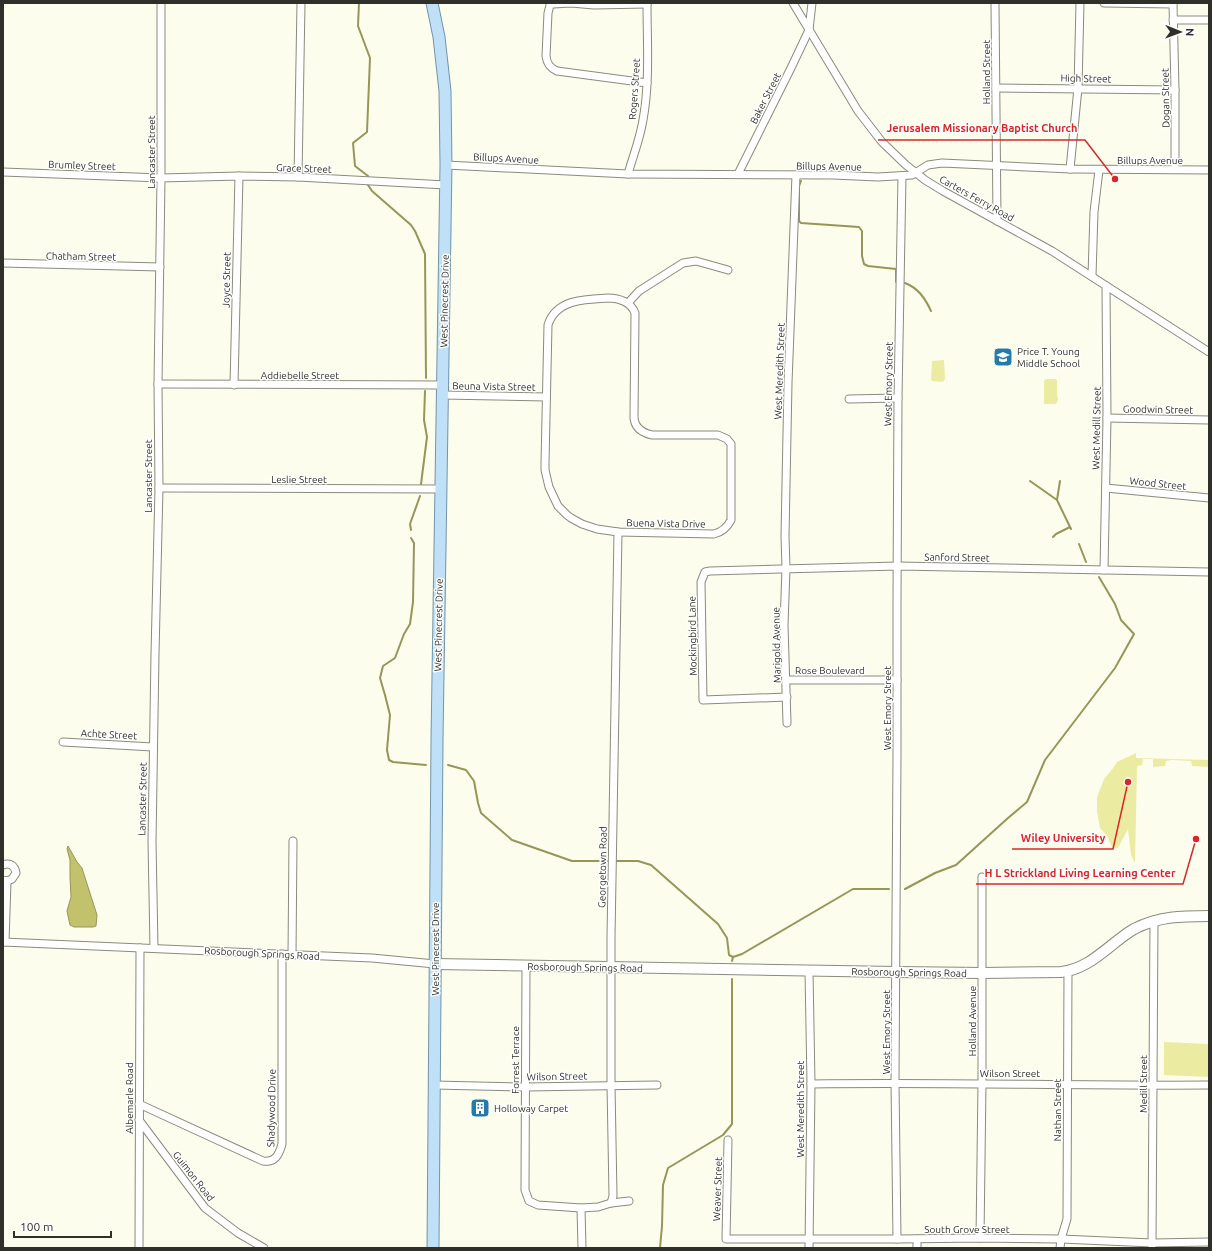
<svg xmlns="http://www.w3.org/2000/svg" width="1212" height="1251" viewBox="0 0 1212 1251" font-family="Ubuntu,sans-serif">
  <style>
    .green { fill: #ebeca2 }
    .water { fill: #c2c26d; stroke: #969659 }
    .lines { fill: none; stroke-linecap: round; stroke-linejoin: round }
    .stream { stroke: #969659; stroke-width: 2 }
    .street-casing { stroke: #8a8b7d; stroke-width: 9 }
    .secondary-casing { stroke: #8a8b7d; stroke-width: 12 }
    .primary-casing { stroke: #7295ab; stroke-width: 13 }
    .street { stroke: #fff; stroke-width: 7 }
    .secondary { stroke: #fff; stroke-width: 10 }
    .primary { stroke: #bfe0f7; stroke-width: 11 }
    .labels { text-anchor: middle; stroke-width: 3; stroke-linejoin: round; paint-order: stroke }
    .street-label { font-size: 10px; fill: #30302a; stroke: #fff }
    .poi-label { font-size: 10px; fill: #30302a; stroke: #fff; text-anchor: start }
    .leader { fill: none; stroke: #d62828; stroke-width: 1.5 }
    .callout-dot { fill: #d62828; stroke: #fff; stroke-width: 1.5 }
    .callout-label { font-size: 11px; text-anchor: middle; font-weight: bold; fill: #d62828; stroke: #fff; stroke-width: 3; stroke-linejoin: round; paint-order: stroke }
  </style>
  <rect width="100%" height="100%" fill="#fcfded"/>
  <g class="green">
    <path d="M944 360 945 379 943 382 932 381 931 379 932 361Z"/>
    <path d="M1046 379H1056L1057 381V395C1059 398 1058 401 1056 404H1044V381Z"/>
    <path d="M1136 753V758L1209 760V767L1192 766 1191 761 1172 760 1166 761 1165 766 1153 767V759H1143L1142 765 1137 766 1135 863 1131 855 1128 829 1118 848H1112L1108 837 1100 828 1097 812V797L1104 779 1114 767 1117 762Z"/>
    <path d="M1164 1042 1209 1044V1077L1164 1075Z"/>
  </g>
  <path class="water" d="M68 846 77 862 82 868 88 887 97 915 96 926 93 927H74L70 925 67 911 71 897 70 877V860L67 849Z"/>
  <g class="lines">
    <g class="stream">
      <path d="M359 3 358 26 370 58 367 132 353 143 355 166 368 176"/>
      <path d="M801 181 799 186V221L801 223 859 227 862 231V256L864 264 868 266 896 269V282H897"/>
      <path d="M368 185 372 191 411 225 415 231 425 254 426 378"/>
      <path d="M905 283C918 288 925 298 931 311"/>
      <path d="M1030 481 1057 500 1071 529"/>
      <path d="M421 484 427 437 424 420 425 391"/>
      <path d="M1057 500 1060 481"/>
      <path d="M411 530 410 524 420 496"/>
      <path d="M1053 537 1056 534 1070 527"/>
      <path d="M411 538 414 543 413 602 410 624 404 634 395 658 383 666 380 678 385 695 390 715 387 750 389 760 393 762 426 765"/>
      <path d="M1079 544 1086 562"/>
      <path d="M448 765 466 770 474 781 478 803 481 813 512 840 572 861H608"/>
      <path d="M617 861H638L651 865 718 924 727 938 729 955 733 957"/>
      <path d="M905 889 935 873 956 865 1008 818 1027 802 1045 760 1115 668 1134 634 1121 620 1115 604 1099 577"/>
      <path d="M732 961 733 957 742 954 853 889H889"/>
      <path d="M660 1248 662 1226 663 1185 668 1168 723 1135 732 1124V979"/>
    </g>
    <defs>
      <g id="street">
        <path d="M793 3 858 111 882 142 906 165 925 180 943 191 1052 251 1209 352"/>
        <path d="M995 3 997 221"/>
        <path d="M1104 3 1173 4"/>
        <path d="M1173 3 1175 90V169"/>
        <path d="M1173 20H1209"/>
        <path d="M647 83 557 71C550 68 547 64 546 56L548 13 550 5 553 4 571 3 594 5 647 4"/>
        <path d="M996 88 1175 90"/>
        <path d="M446 165 628 174 833 175 878 177 912 175 928 165 942 163 1070 169 1209 170"/>
        <path d="M1070 169 1078 88 1080 3"/>
        <path d="M3 172 161 178 239 176 298 177 446 185"/>
        <path d="M628 174C633 156 640 139 643 120 650 82 647 42 647 3"/>
        <path d="M738 174 791 68 809 30 812 3"/>
        <path d="M298 177 301 3"/>
        <path d="M3 263 160 267"/>
        <path d="M1092 276 1094 212 1099 170"/>
        <path d="M608 298C619 298 631 302 635 313L634 418C635 428 643 433 652 435H718L727 439 731 444V520C727 528 722 532 714 534L618 532 597 529 582 524 571 518 567 515 558 506 549 487 545 470V463L548 325C556 299 586 299 608 298Z"/>
        <path d="M628 303 639 291 683 263 696 261 728 270"/>
        <path d="M158 384 442 385"/>
        <path d="M234 385 239 176"/>
        <path d="M442 395 546 397"/>
        <path d="M849 399 898 398"/>
        <path d="M1107 418 1209 420"/>
        <path d="M159 488 440 489"/>
        <path d="M1106 488 1209 498"/>
        <path d="M1104 570 1107 418 1106 286"/>
        <path d="M786 680H897"/>
        <path d="M787 697 703 700 701 582 705 572 710 571 898 566 1209 572"/>
        <path d="M787 723 784 625 786 568 785 536 788 383 796 175"/>
        <path d="M63 742 153 747"/>
        <path d="M3 865C10 862 15 866 16 873L12 879 7 881 3 880"/>
        <path d="M3 942 372 958 435 964"/>
        <path d="M5 942 7 881"/>
        <path d="M154 948 152 842 155 654 159 488 158 384 161 178V3"/>
        <path d="M292 955 293 841"/>
        <path d="M526 966 525 1190 529 1201 538 1205 581 1208 598 1207 611 1203 629 1201"/>
        <path d="M811 1084C944 1082 1076 1086 1209 1085"/>
        <path d="M434 1085 525 1087 657 1085"/>
        <path d="M139 1104 263 1161C275 1163 279 1155 282 1144V954"/>
        <path d="M139 1120 205 1208 238 1233 264 1248"/>
        <path d="M728 1140 726 1239H897L980 1238 1061 1239 1152 1243 1209 1242"/>
        <path d="M611 1203 613 1196 611 1085V937L618 532"/>
        <path d="M581 1208 582 1248"/>
        <path d="M980 1238 982 1083V877"/>
        <path d="M897 1239 895 1082 897 754V602L898 398 902 176"/>
        <path d="M1152 1246 1154 920"/>
        <path d="M139 1248 140 948"/>
        <path d="M809 1248 811 1084 809 971"/>
        <path d="M917 1248V1239"/>
        <path d="M1060 1248 1061 1239 1067 1219 1068 971"/>
      </g>
      <path id="secondary" d="M435 964 896 972 982 973 1061 972C1091 969 1110 943 1134 929 1159 916 1182 916 1209 916"/>
      <path id="primary" d="M432 3 439 37 445 91 446 165 437 740 433 1248"/>
    </defs>
    <use href="#street" class="street-casing"/>
    <use href="#secondary" class="secondary-casing"/>
    <use href="#primary" class="primary-casing"/>
    <use href="#street" class="street"/>
    <use href="#secondary" class="secondary"/>
    <use href="#primary" class="primary"/>
  </g>
  <defs>
    <symbol id="school-square" viewBox="-11 -11 22 22"><rect x="-9" y="-9" width="18" height="18" rx="4" fill="#247baa" stroke="#fff"/><path d="M0-5L7-2L0 1L-7-2ZM-4 1L0 2.5L4 1V4Q0 6-4 4Z" fill="#fff"/></symbol>
    <symbol id="building-square" viewBox="-11 -11 22 22"><rect x="-9" y="-9" width="18" height="18" rx="4" fill="#247baa" stroke="#fff"/><path d="M-4-6H4V6H1V3H-1V6H-4ZM-2.5-4.3h1.7v1.8h-1.7ZM.8-4.3h1.7v1.8H.8ZM-2.5-1h1.7V.8h-1.7ZM.8-1h1.7V.8H.8Z" fill="#fff"/></symbol>
  </defs>
  <g fill-rule="evenodd">
    <use href="#school-square" x="992" y="346" width="22" height="22"/>
    <use href="#building-square" x="469" y="1097" width="22" height="22"/>
  </g>
  <g class="labels">
    <g class="street-label">
      <text transform="translate(986 72) rotate(-90)" y="4">Holland Street</text>
      <text transform="translate(1086 78) rotate(1)" y="4">High Street</text>
      <text transform="translate(634 89) rotate(-86)" y="4">Rogers Street</text>
      <text transform="translate(765 98) rotate(-63)" y="4">Baker Street</text>
      <text transform="translate(1165 98) rotate(-91)" y="4">Dogan Street</text>
      <text transform="translate(151 152) rotate(-90)" y="4">Lancaster Street</text>
      <text transform="translate(506 158) rotate(3)" y="4">Billups Avenue</text>
      <text x="1150" y="164">Billups Avenue</text>
      <text transform="translate(82 165) rotate(2)" y="4">Brumley Street</text>
      <text transform="translate(829 166) rotate(1)" y="4">Billups Avenue</text>
      <text transform="translate(304 168) rotate(2)" y="4">Grace Street</text>
      <text transform="translate(977 198) rotate(29)" y="4">Carters Ferry Road</text>
      <text transform="translate(81 256) rotate(1)" y="4">Chatham Street</text>
      <text transform="translate(226 280) rotate(-89)" y="4">Joyce Street</text>
      <text transform="translate(444 301) rotate(-89)" y="4">West Pinecrest Drive</text>
      <text transform="translate(779 371) rotate(-88)" y="4">West Meredith Street</text>
      <text x="300" y="379">Addiebelle Street</text>
      <text transform="translate(888 384) rotate(-89)" y="4">West Emory Street</text>
      <text transform="translate(494 386) rotate(1)" y="4">Beuna Vista Street</text>
      <text transform="translate(1158 409) rotate(1)" y="4">Goodwin Street</text>
      <text transform="translate(1096 428) rotate(-89)" y="4">West Medill Street</text>
      <text transform="translate(148 476) rotate(-90)" y="4">Lancaster Street</text>
      <text x="299" y="483">Leslie Street</text>
      <text transform="translate(1158 483) rotate(6)" y="4">Wood Street</text>
      <text transform="translate(666 523) rotate(1)" y="4">Buena Vista Drive</text>
      <text transform="translate(957 557) rotate(1)" y="4">Sanford Street</text>
      <text transform="translate(438 625) rotate(-89)" y="4">West Pinecrest Drive</text>
      <text transform="translate(692 636) rotate(-91)" y="4">Mockingbird Lane</text>
      <text transform="translate(776 645) rotate(-91)" y="4">Marigold Avenue</text>
      <text x="830" y="674">Rose Boulevard</text>
      <text transform="translate(887 708) rotate(-90)" y="4">West Emory Street</text>
      <text transform="translate(109 734) rotate(3)" y="4">Achte Street</text>
      <text transform="translate(142 799) rotate(-89)" y="4">Lancaster Street</text>
      <text transform="translate(602 867) rotate(-89)" y="4">Georgetown Road</text>
      <text transform="translate(435 949) rotate(-90)" y="4">West Pinecrest Drive</text>
      <text transform="translate(262 953) rotate(3)" y="4">Rosborough Springs Road</text>
      <text transform="translate(585 967) rotate(1)" y="4">Rosborough Springs Road</text>
      <text transform="translate(909 972) rotate(1)" y="4">Rosborough Springs Road</text>
      <text transform="translate(972 1021) rotate(-90)" y="4">Holland Avenue</text>
      <text transform="translate(886 1032) rotate(-90)" y="4">West Emory Street</text>
      <text transform="translate(515 1060) rotate(-90)" y="4">Forrest Terrace</text>
      <text x="1010" y="1077">Wilson Street</text>
      <text transform="translate(557 1076) rotate(-1)" y="4">Wilson Street</text>
      <text transform="translate(1143 1084) rotate(-90)" y="4">Medill Street</text>
      <text transform="translate(129 1098) rotate(-90)" y="4">Albemarle Road</text>
      <text transform="translate(271 1108) rotate(-89)" y="4">Shadywood Drive</text>
      <text transform="translate(800 1109) rotate(-90)" y="4">West Meredith Street</text>
      <text transform="translate(1057 1110) rotate(-90)" y="4">Nathan Street</text>
      <text transform="translate(194 1176) rotate(52)" y="4">Guimon Road</text>
      <text transform="translate(717 1189) rotate(-88)" y="4">Weaver Street</text>
      <text x="967" y="1233">South Grove Street</text>
    </g>
    <g class="poi-label">
      <text x="1017" y="355">Price T. Young<tspan x="1017" dy="12">Middle School</tspan></text>
      <text x="494" y="1112">Holloway Carpet</text>
    </g>
  </g>
  <path class="leader" d="M1115 179L1085 140H878M1128 782L1113 849H1012M1196 839L1183 884H976"/>
  <g class="callout-dot">
    <circle cx="1115" cy="179" r="4"/>
    <circle cx="1128" cy="782" r="4"/>
    <circle cx="1196" cy="839" r="4"/>
  </g>
  <g class="callout-label">
    <text x="982" y="132">Jerusalem Missionary Baptist Church</text>
    <text x="1063" y="842">Wiley University</text>
    <text x="1080" y="877">H L Strickland Living Learning Center</text>
  </g>
  <rect width="1212" height="1251" fill="none" stroke="#30302a" stroke-width="8"/>
  <g transform="translate(1180 32) rotate(91)" stroke="#ffffff" stroke-width="3" paint-order="stroke">
  <path d="M0-3L7 15L0 10L-7 15Z" fill="#30302a"/>
  <text y="-6" font-size="11" font-weight="bold" text-anchor="middle" fill="#30302a">N</text>
  </g>
  <path d="M14 1231v6h97v-6" fill="none" stroke="#30302a" stroke-width="2"/>
  <text x="20" y="1231" font-size="12" fill="#30302a" stroke="#ffffff" stroke-width="3" paint-order="stroke">100 m</text>
</svg>
